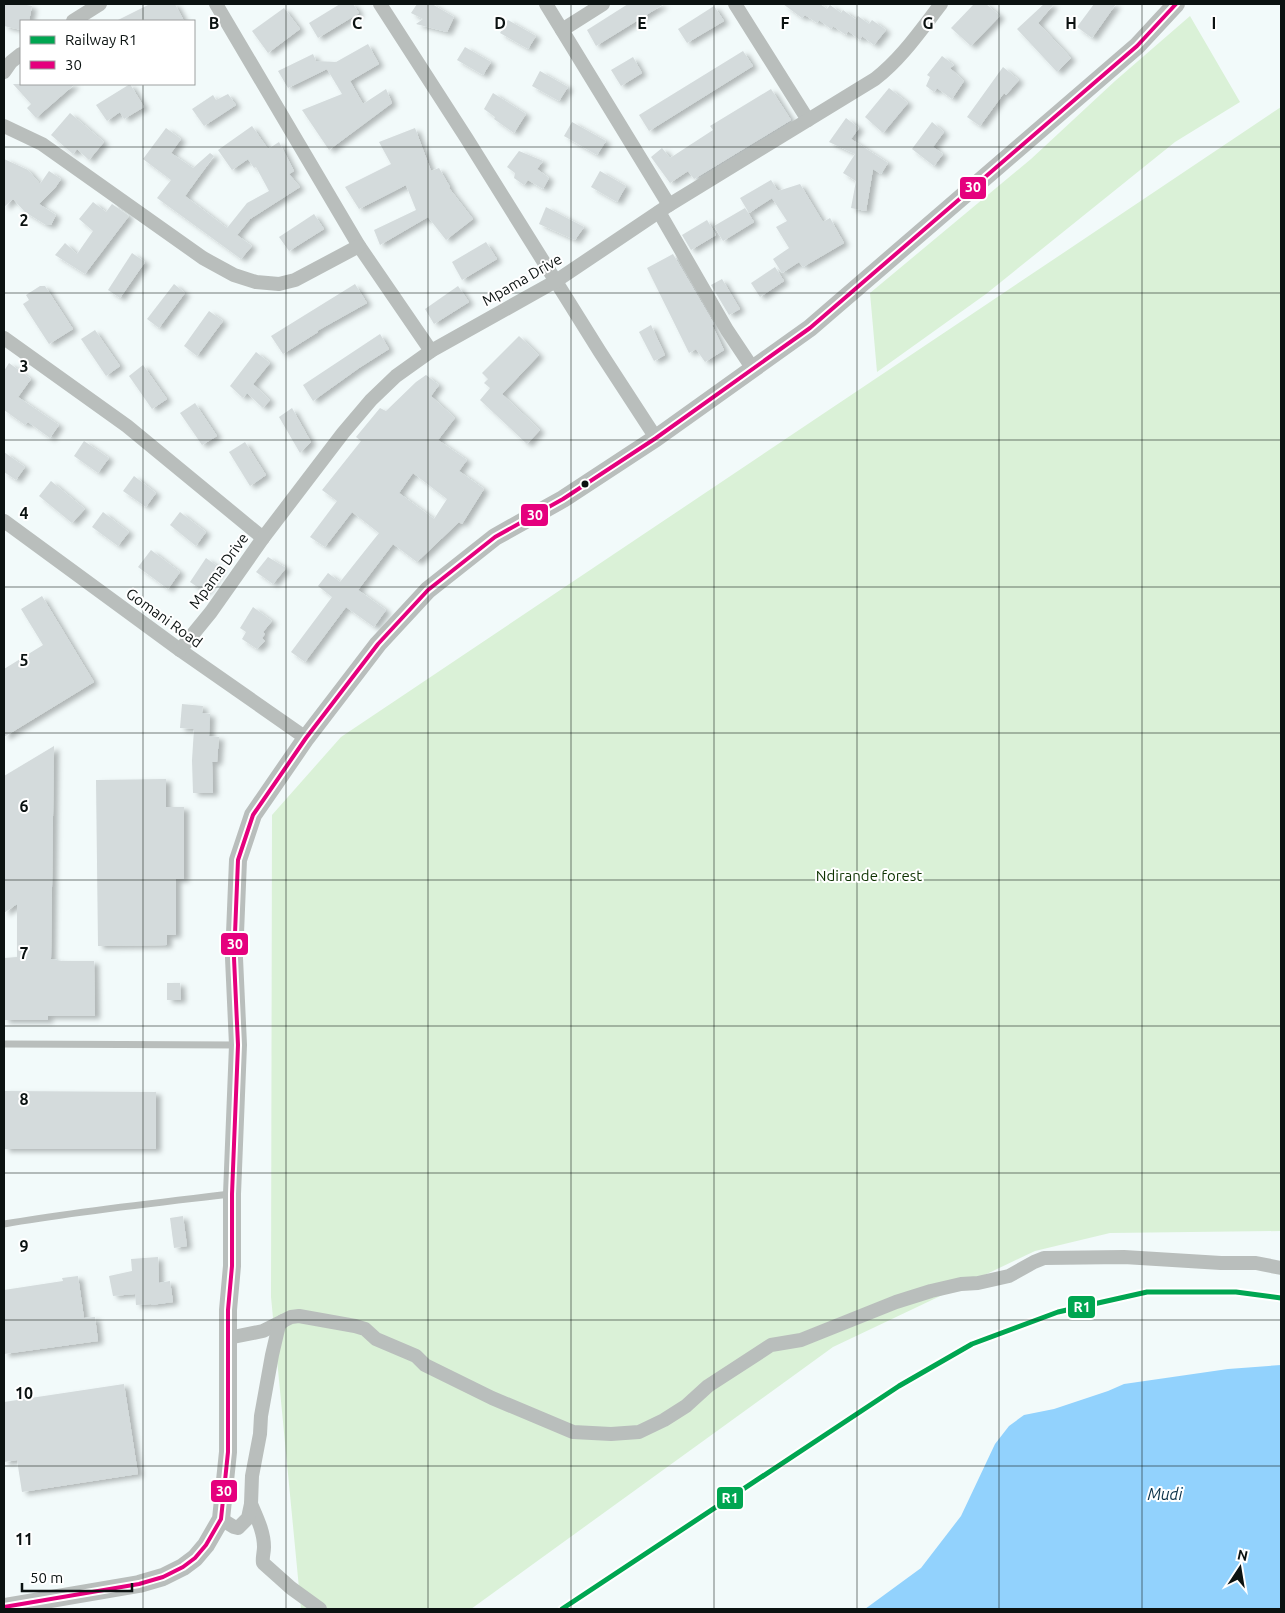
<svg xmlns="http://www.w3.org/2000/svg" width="1285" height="1613" viewBox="0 0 1285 1613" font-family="Ubuntu,sans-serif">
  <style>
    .green { fill: #daf1d7 }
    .water { fill: #92d2fd }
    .building { fill: #d4dbdc; fill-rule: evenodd; filter: url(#shadow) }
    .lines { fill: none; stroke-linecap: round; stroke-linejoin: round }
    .service { stroke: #b9bebc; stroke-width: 7 }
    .minor { stroke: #b9bebc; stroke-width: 14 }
    .tertiary { stroke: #b9bebc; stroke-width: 18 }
    .bus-1-casing { stroke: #fff; stroke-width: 8 }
    .bus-1 { stroke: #e5007d; stroke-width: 4 }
    .rail-1-casing { stroke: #fff; stroke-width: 9 }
    .rail-1 { stroke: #00a651; stroke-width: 5 }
    .grid { fill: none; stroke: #0b1211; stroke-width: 1; stroke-opacity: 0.55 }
    .bus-dot { fill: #0b1211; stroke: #fff; stroke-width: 2 }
    .labels { text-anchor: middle; stroke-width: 4; stroke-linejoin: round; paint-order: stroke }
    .street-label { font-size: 15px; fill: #0b1211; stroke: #fff }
    .park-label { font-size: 15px; fill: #0d3300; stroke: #fff }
    .water-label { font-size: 16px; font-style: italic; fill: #093048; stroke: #fff }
    .grid-label { font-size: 16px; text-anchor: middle; font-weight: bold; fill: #0b1211; stroke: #fff; stroke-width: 4; stroke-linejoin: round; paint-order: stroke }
    .line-badge { stroke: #fff; stroke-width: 2 }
    .badge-label { font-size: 14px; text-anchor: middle; font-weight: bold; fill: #fff }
  </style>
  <defs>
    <filter id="shadow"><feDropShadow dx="5" dy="3" stdDeviation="2.5" flood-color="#0004"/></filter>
  </defs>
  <rect width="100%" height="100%" fill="#f2fafa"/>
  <g class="green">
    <path d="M1190 16 1240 102 1175 142 986 294 877 372 870 293 1031 159 1115 81Z"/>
    <path d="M1281 107V1231L1110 1233 1035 1251 833 1347 471 1609H301L271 1297 272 815 341 737Z"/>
  </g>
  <path class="water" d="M1281 1365V1609H865L921 1568 961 1516 995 1444 1009 1426 1024 1415 1054 1409 1108 1391 1124 1384 1228 1369Z"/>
  <g class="building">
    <path d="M4 4H21L32 6 29 21H21V30L4 26Z"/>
    <path d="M150 4H175L184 21H116Z"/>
    <path d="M340 4H353L359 13 318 38 309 23Z"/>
    <path d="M417 4H432L454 17 447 32 416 24 423 19 411 13Z"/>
    <path d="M628 4H664L596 46 587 30Z"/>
    <path d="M783 4H820L827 9 830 5 841 13 843 10 855 19 858 16 869 24 872 20 886 30 874 45 862 36 860 40 848 31 846 35 833 26 831 29 819 20 817 23 805 15 802 18Z"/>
    <path d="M974 4H986L1000 16 971 46 951 28Z"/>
    <path d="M1044 4H1051L1053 5 1038 23 1071 58 1057 72 1017 29Z"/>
    <path d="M1094 4H1116L1092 38 1077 27Z"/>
    <path d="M714 6 724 21 687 43 678 29Z"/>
    <path d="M284 8 300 29 268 53 252 31Z"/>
    <path d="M508 20 536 36 528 49 500 33Z"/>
    <path d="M368 44 379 64 350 81 363 104 386 89 392 103 329 150 302 110 342 94 327 69 288 88 278 71 313 54 316 61 336 62Z"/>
    <path d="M465 47 491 62 483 75 457 60Z"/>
    <path d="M743 51 753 66 649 131 639 115Z"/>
    <path d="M942 56 954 65 950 68 964 81 952 99 937 88 934 92 926 86 930 77 927 75Z"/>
    <path d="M633 57 642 73 621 86 611 70Z"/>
    <path d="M1003 67 1019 80 1006 95 1004 93 980 126 967 117Z"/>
    <path d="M540 71 568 87 559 101 532 86Z"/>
    <path d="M13 84H75L36 118 27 108 31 104Z"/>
    <path d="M130 84 144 107 124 119 120 112 107 121 96 105Z"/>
    <path d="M889 88 908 103 883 133 865 117Z"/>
    <path d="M771 89 791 120 694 179 688 171 670 183 651 157 662 148 670 158 713 130 710 126Z"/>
    <path d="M493 93 526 114 514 133 494 119 495 117 484 109Z"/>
    <path d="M228 94 236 105 204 126 192 109 213 95 216 100Z"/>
    <path d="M70 113 104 142 89 160 77 149 73 154 51 135Z"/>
    <path d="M846 118 859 128 851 139 888 163 881 174 873 169 866 211 851 208 856 181 843 173 855 154 829 142Z"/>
    <path d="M572 122 606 141 597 155 564 136Z"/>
    <path d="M932 122 944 132 933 147 943 154 934 166 912 149Z"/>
    <path d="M252 126 268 149 279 142 294 171 289 174 300 187 250 219 237 235 252 246 241 259 157 198 171 180 143 159 166 128 181 139 171 153 193 168 210 153 214 156 185 196 227 228 247 203 269 191 256 167 254 168 248 159 232 170 218 150Z"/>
    <path d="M415 128 431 171 439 168 450 187 449 188 473 219 446 240 428 217 380 245 374 230 416 210 406 185 359 209 345 187 391 164 379 142Z"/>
    <path d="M519 151 543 161 537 169 549 178 543 189 528 180 524 185 514 178 515 173 507 167Z"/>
    <path d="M4 159 28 170 40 184 49 171 61 179 55 188 39 204 56 215 51 225H46L25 212 13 199 4 207Z"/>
    <path d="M600 171 626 186 617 202 591 187Z"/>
    <path d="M771 180 778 191 800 184 823 222 830 218 844 243 803 267 799 262 782 273 773 259 789 248 776 227 787 221 772 198 749 213 740 198Z"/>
    <path d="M93 202 106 212 112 204 129 216 85 274 55 255 65 243 77 254 93 231 79 219Z"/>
    <path d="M546 207 584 227 575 240 539 224Z"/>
    <path d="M745 208 754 222 723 241 714 226Z"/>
    <path d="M314 214 324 229 289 251 279 237Z"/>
    <path d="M707 220 716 235 691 250 682 235Z"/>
    <path d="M486 242 497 259 462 280 452 262Z"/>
    <path d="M132 253 145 262 120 298 108 290Z"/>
    <path d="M673 254 714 324 712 325 724 350 705 362 696 349 689 353 647 268Z"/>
    <path d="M775 267 784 281 760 297 751 283Z"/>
    <path d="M722 279 740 309 729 315 711 285Z"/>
    <path d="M174 284 185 293 159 328 147 319Z"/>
    <path d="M355 284 367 303 317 331 318 332 283 354 271 336Z"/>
    <path d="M40 286H45L73 329 49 344 23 304 29 300 26 295Z"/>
    <path d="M458 286 469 302 434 324 425 309Z"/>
    <path d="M209 311 223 321 197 356 184 346Z"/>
    <path d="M651 325 665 355 654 361 639 332Z"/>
    <path d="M95 330 120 366 106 376 81 339Z"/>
    <path d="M380 334 389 349 359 368 313 401 303 385Z"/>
    <path d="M519 336 539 355 502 394 540 430 527 444 480 400 490 388 484 383 488 379 482 373Z"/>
    <path d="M256 352 270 363 253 384 270 400 263 408 247 393 243 398 230 386Z"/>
    <path d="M9 363 31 379 18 397 59 425 50 438 28 422 25 425 4 410V371Z"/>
    <path d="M143 365 167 399 152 409 129 376Z"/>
    <path d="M426 375 439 385 431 396 455 418 438 440 467 460 459 471 484 489 462 524 459 522 417 562 393 544 358 590 386 610 374 627 346 607 305 662 291 652 332 597 318 586 328 573 340 582 379 533 352 512 325 547 310 537 337 501 322 490 361 441 356 437 380 408 386 411 416 382ZM413 473 447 499 434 519 399 493Z"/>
    <path d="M195 403 217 436 202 445 180 413Z"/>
    <path d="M292 408 311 442 300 453 279 417Z"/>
    <path d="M84 441 109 458 98 473 74 456Z"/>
    <path d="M245 442 266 475 250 486 229 452Z"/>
    <path d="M4 452 25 467 16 480 4 472Z"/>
    <path d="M134 476 156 493 146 507 123 491Z"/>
    <path d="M51 481 85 509 72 523 39 496Z"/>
    <path d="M103 512 129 532 118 546 92 527Z"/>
    <path d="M180 512 206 532 196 546 170 525Z"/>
    <path d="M151 550 180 572 168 589 138 567Z"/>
    <path d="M268 557 286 568 273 584 256 572Z"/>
    <path d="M206 558 220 568 205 592 190 582Z"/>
    <path d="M42 596 94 682 4 737V669L43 645 21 609Z"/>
    <path d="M253 607 272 621 263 632 265 634 262 638 265 641 257 649 242 639 246 632 240 628Z"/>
    <path d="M182 704 203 706 202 713 210 714 209 736 219 737 217 762H212L213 793H193L192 760 194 729 180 728Z"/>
    <path d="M54 746 51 959 62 961H94L95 1016H48V1020H4V958L17 957V904L4 913V776Z"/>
    <path d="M166 779V807H184V879H176V935H167V945L98 946 96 780Z"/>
    <path d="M167 983H180L181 1000H167Z"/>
    <path d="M4 1091 156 1092V1149H4Z"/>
    <path d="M183 1216 187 1246 174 1248 170 1218Z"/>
    <path d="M158 1257 159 1283 170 1281 173 1302 151 1305V1304L136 1305 135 1294 113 1296 109 1276 132 1271 131 1259Z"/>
    <path d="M78 1276 84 1318 95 1317 98 1341 4 1354V1290L63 1281 62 1278Z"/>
    <path d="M124 1384 138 1474 22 1492 17 1460 4 1462V1402Z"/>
  </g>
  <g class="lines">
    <g class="service">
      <path d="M4 1044 238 1045"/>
      <path d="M4 1224C79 1211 155 1203 231 1194"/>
    </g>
    <g class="minor">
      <path d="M216 4 359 246 431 351"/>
      <path d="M380 4 467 139 600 352 656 438"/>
      <path d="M546 4 669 205"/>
      <path d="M735 4 808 120"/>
      <path d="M73 21 100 4"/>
      <path d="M562 30 603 4"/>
      <path d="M4 72 11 62 21 54"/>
      <path d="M4 126 42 144 203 258 234 275 256 282 279 284 295 280 359 246"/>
      <path d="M659 212 727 330 753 369"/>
      <path d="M4 338 127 426 263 538"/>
      <path d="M4 521 180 650 306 738"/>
      <path d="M180 650 211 612 263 538 343 433 371 400 396 376 431 351 556 281 669 205 875 79C902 58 920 31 941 4"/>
      <path d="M228 1338 263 1331 283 1321"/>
      <path d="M251 1504C257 1518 264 1532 264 1547 264 1553 262 1558 263 1563L291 1588 320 1609"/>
      <path d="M221 1519 234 1527 238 1528 248 1518 251 1504 252 1476 260 1434 261 1416 272 1355 279 1325 283 1321 291 1317 299 1316 355 1326 365 1329 376 1339 416 1356 425 1365 492 1398 573 1432 611 1434 639 1432 664 1420 686 1406 708 1386 771 1345 801 1340 896 1302 931 1291 961 1284 978 1283 1009 1276 1034 1262 1044 1258 1124 1257 1221 1263H1256L1281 1268"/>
    </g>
    <path class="tertiary" d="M4 1607 139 1584 163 1577 183 1567 195 1558 206 1545 221 1519 228 1452V1310L232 1266V1194L238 1045 234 958 238 860 253 815 306 738 378 644 428 590 495 537 563 499 656 438 810 328 1137 46 1176 4"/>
    <defs>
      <path id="bus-1" d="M4 1607 139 1584 163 1577 183 1567 195 1558 206 1545 221 1519 228 1452V1310L232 1266V1194L238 1045 234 958 238 860 253 815 306 738 378 644 428 590 495 537 563 499 656 438 810 328 1137 46 1176 4"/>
    </defs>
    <use href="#bus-1" class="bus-1-casing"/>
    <use href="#bus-1" class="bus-1"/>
    <defs>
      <path id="rail-1" d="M562 1609 899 1386 972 1344 1058 1312 1147 1292H1236L1281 1298"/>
    </defs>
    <use href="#rail-1" class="rail-1-casing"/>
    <use href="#rail-1" class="rail-1"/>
  </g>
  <path class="grid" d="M143 4V21M286 4V1609M428 4V1609M571 4V1609M714 4V1609M857 4V1609M999 4V1609M1142 4V1609M143 84V1609M4 147H1281M4 293H1281M4 440H1281M4 587H1281M4 733H1281M4 880H1281M4 1026H1281M4 1173H1281M4 1320H1281M4 1466H1281"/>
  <circle class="bus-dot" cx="585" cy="484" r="4.5"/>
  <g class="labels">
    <g class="street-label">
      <text transform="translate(522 280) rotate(-30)" y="5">Mpama Drive</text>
      <text transform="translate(219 571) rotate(-54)" y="5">Mpama Drive</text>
      <text transform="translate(164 618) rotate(36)" y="5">Gomani Road</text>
    </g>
    <g class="park-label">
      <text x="869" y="881">Ndirande forest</text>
    </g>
    <g class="water-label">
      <text x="1165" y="1500">Mudi</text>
    </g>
  </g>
  <g class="grid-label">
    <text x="214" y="29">B</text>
    <text x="357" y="29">C</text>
    <text x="500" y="29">D</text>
    <text x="642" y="29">E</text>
    <text x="785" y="29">F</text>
    <text x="928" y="29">G</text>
    <text x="1071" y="29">H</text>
    <text x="1214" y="29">I</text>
    <text x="24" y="226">2</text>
    <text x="24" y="372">3</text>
    <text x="24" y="519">4</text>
    <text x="24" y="666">5</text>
    <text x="24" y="812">6</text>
    <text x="24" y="959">7</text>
    <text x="24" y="1105">8</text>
    <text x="24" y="1252">9</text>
    <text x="24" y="1399">10</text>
    <text x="24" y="1545">11</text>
  </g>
  <g class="line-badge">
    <rect x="959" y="176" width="28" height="24" rx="5" fill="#e5007d"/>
    <rect x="520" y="503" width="29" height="24" rx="5" fill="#e5007d"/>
    <rect x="220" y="932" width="29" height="24" rx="5" fill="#e5007d"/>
    <rect x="1067" y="1295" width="29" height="24" rx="5" fill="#00a651"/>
    <rect x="210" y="1479" width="28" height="24" rx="5" fill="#e5007d"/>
    <rect x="716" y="1486" width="28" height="24" rx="5" fill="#00a651"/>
  </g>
  <g class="badge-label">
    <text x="973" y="192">30</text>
    <text x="535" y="520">30</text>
    <text x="235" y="949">30</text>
    <text x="1082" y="1312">R1</text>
    <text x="224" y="1496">30</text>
    <text x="730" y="1503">R1</text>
  </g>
  <rect width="1285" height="1613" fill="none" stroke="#0b1211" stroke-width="10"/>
  <rect x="20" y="20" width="175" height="65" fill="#ffffff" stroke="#9da0a0"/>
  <rect x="30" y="36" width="25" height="8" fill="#00a651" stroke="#9da0a0"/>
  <text x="65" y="45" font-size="15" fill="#0b1211">Railway R1</text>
  <rect x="30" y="61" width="25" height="8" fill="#e5007d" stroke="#9da0a0"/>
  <text x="65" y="70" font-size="15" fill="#0b1211">30</text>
  <g transform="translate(1240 1568) rotate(12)" stroke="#ffffff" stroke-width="4" paint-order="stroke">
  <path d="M0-4L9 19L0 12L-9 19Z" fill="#0b1211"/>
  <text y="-8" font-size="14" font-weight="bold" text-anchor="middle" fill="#0b1211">N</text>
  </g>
  <path d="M22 1583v8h110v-8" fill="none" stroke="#0b1211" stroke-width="2.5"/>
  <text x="30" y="1583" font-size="15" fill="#0b1211" stroke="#ffffff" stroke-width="4" paint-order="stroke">50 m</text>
</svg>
